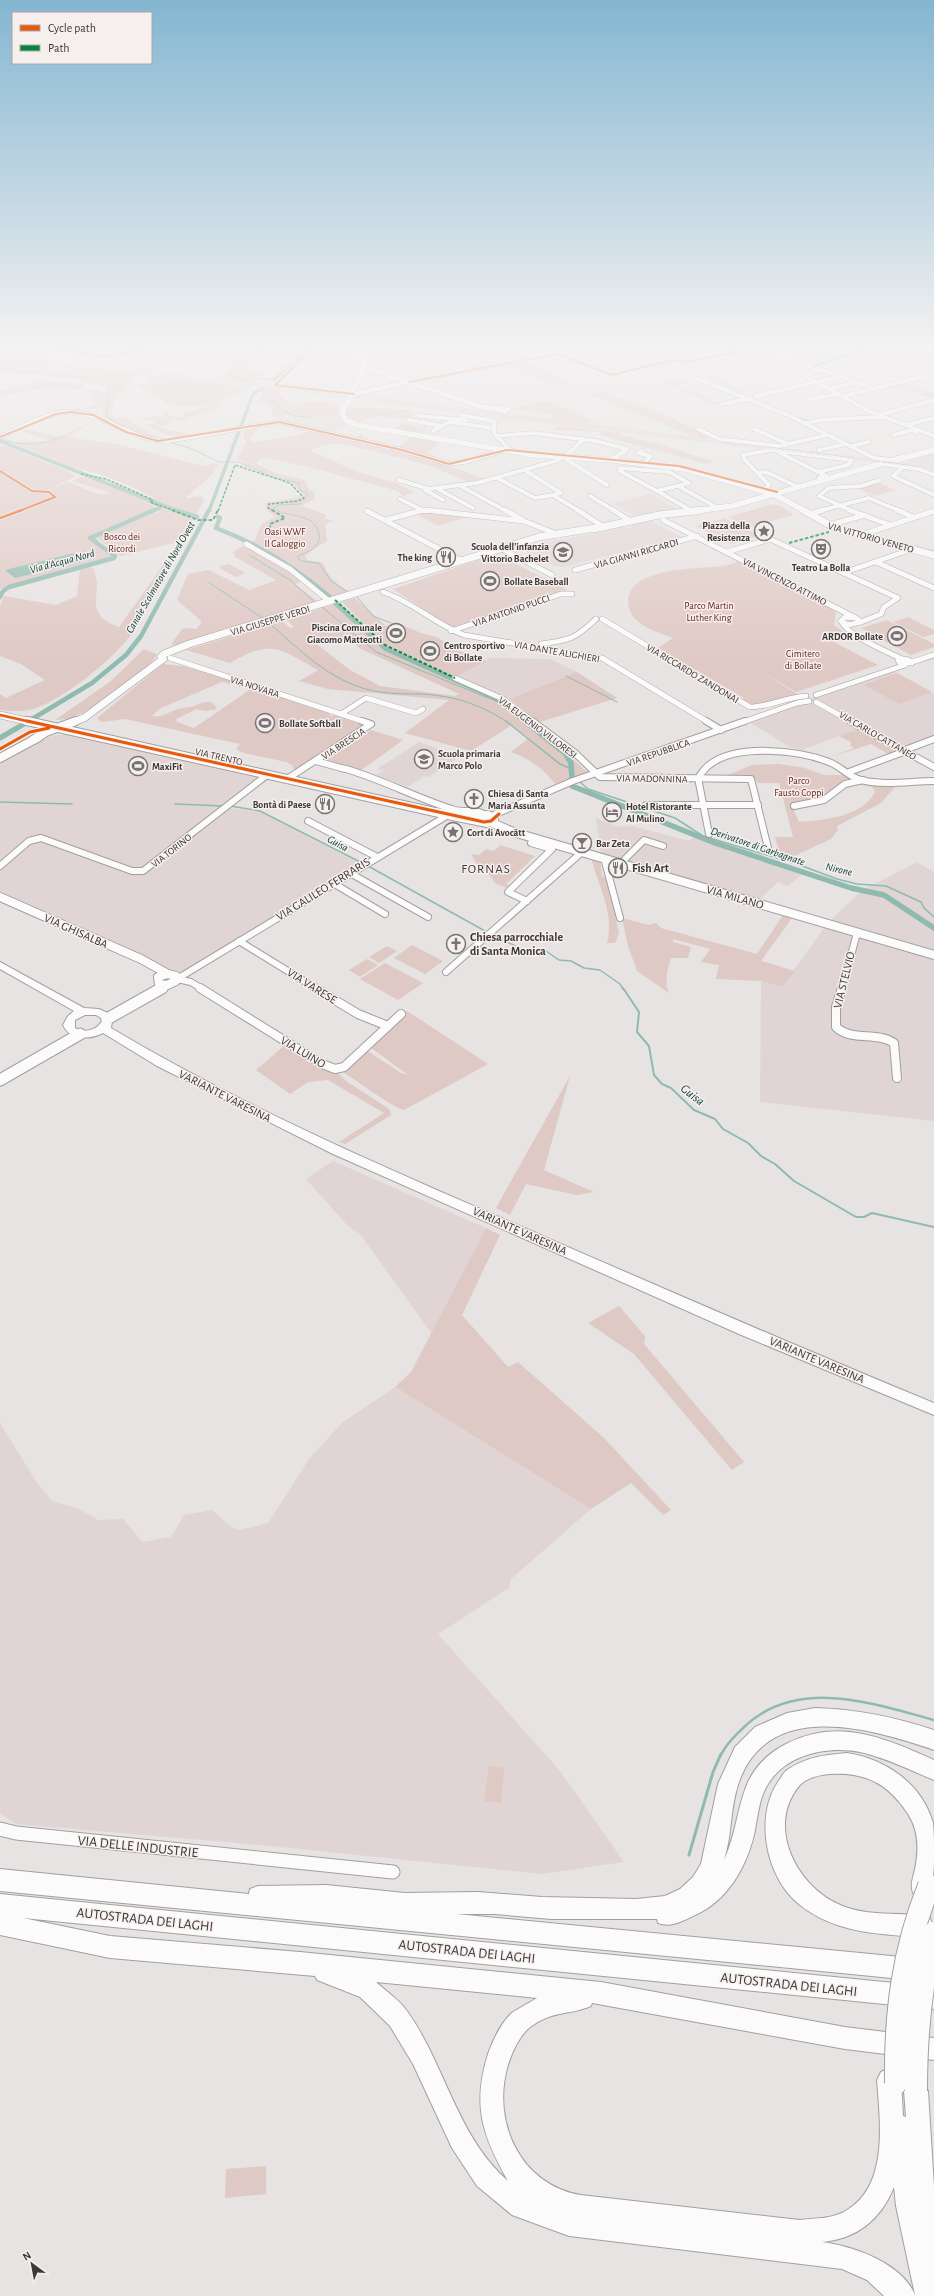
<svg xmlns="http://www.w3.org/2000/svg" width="934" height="2296" viewBox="0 0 934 2296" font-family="'Alegreya Sans',sans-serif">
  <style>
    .built { fill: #e0d5d4 }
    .green { fill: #dfc9c4; fill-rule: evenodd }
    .water { fill: #8fbaaf }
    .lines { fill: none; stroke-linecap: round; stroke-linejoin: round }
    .stream-far4 { stroke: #8fbaaf; stroke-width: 1 }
    .stream-far3 { stroke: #8fbaaf; stroke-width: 1.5 }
    .stream-far2 { stroke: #8fbaaf; stroke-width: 2 }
    .stream-far1 { stroke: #8fbaaf; stroke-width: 2.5 }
    .stream { stroke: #8fbaaf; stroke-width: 3 }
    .canal-far2 { stroke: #8fbaaf; stroke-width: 3.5 }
    .canal-far1 { stroke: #8fbaaf; stroke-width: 4.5 }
    .canal { stroke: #8fbaaf; stroke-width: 5.5 }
    .street-far4-casing { stroke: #a29f9f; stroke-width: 5 }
    .street-far3-casing { stroke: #a29f9f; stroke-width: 6 }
    .street-far2-casing { stroke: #a29f9f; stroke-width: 8 }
    .street-far1-casing { stroke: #a29f9f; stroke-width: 10 }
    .street-casing { stroke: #a29f9f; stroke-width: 15 }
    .secondary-far3-casing { stroke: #a29f9f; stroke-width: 6 }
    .secondary-far2-casing { stroke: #a29f9f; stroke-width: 8 }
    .secondary-far1-casing { stroke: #a29f9f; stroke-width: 10 }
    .secondary-casing { stroke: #a29f9f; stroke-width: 13 }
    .primary-casing { stroke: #a29f9f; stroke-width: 2 }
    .highway-casing { stroke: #a29f9f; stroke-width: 2 }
    .street-far4 { stroke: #fbfbfb; stroke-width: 4 }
    .street-far3 { stroke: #fbfbfb; stroke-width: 5 }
    .street-far2 { stroke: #fbfbfb; stroke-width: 6 }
    .street-far1 { stroke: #fbfbfb; stroke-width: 8 }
    .street { stroke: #fbfbfb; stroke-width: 13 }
    .secondary-far3 { stroke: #fbfbfb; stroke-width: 5.5 }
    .secondary-far2 { stroke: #fbfbfb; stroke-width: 7 }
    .secondary-far1 { stroke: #fbfbfb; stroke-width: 8 }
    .secondary { stroke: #fbfbfb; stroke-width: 11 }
    .primary { fill: #fbfbfb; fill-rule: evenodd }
    .highway { fill: #fbfbfb; fill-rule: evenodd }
    .rail { stroke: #d7d6d6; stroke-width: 1; stroke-dasharray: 4 2; stroke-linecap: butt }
    .highway-bridge-casing { stroke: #a29f9f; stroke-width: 24; stroke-linecap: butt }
    .highway-bridge { stroke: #fbfbfb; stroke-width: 22 }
    .quiet-far1 { stroke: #00873e; stroke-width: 1.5; stroke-dasharray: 3 1.5; stroke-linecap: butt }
    .quiet { stroke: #00873e; stroke-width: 2; stroke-dasharray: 3.5 2; stroke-linecap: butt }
    .cycleway-far2-casing { stroke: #f7efee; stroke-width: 3 }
    .cycleway-far1-casing { stroke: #f7efee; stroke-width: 4 }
    .cycleway-casing { stroke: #f7efee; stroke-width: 5 }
    .cycleway-far2 { stroke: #e8590c; stroke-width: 2 }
    .cycleway-far1 { stroke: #e8590c; stroke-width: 2.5 }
    .cycleway { stroke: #e8590c; stroke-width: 3 }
    .labels { text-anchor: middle; stroke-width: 3; stroke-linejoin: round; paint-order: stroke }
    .far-poi-label { font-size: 10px; font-weight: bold; fill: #3b3838; stroke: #f7efee; text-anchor: start }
    .far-park-label { font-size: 10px; fill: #662416; stroke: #f7efee }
    .far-street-label { font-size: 10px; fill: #3b3838; stroke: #f7efee }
    .far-water-label { font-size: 11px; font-style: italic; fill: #023e34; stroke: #f7efee }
    .poi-label { font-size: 12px; font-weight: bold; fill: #3b3838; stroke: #f7efee; text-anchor: start }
    .street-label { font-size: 12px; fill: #3b3838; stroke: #f7efee }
    .neighbourhood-label { font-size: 13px; letter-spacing: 1px; fill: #3b3838; stroke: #f7efee }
    .water-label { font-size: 13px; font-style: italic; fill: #023e34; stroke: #f7efee }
    .near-street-label { font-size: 14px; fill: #3b3838; stroke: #f7efee }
  </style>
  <rect width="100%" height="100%" fill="#e7e3e2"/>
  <g class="built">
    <path d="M360 344H511L380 370 368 366V357L359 348Z"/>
    <path d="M0 354 180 373 264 385 256 387 0 358Z"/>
    <path d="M268 385H270L347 395 345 399 264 389Z"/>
    <path d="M359 395 908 463 914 457 934 452V470L518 420 516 422 497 420 499 418 351 399 353 396Z"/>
    <path d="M286 414 306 418 342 415 352 424 326 432 274 418Z"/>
    <path d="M651 494 682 512 640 519 612 503Z"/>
    <path d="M648 522H653L682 537 564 567 554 566 517 547 605 532 607 528 618 526 630 528 632 524Z"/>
    <path d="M487 658 550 659 577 672 501 702 455 677 487 661Z"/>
    <path d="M891 670 934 693V741L907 752 863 727 802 750 790 747 747 721Z"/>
    <path d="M57 735H72L262 776 223 807 260 812 362 865 188 970 179 972 170 971 0 894V761L42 738Z"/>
    <path d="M419 742 460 756 429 777 425 776 408 787 376 775 383 771 377 769Z"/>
    <path d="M596 818 620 827 632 826 689 841 695 836 802 874 788 886 778 882 757 902 601 854Z"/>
    <path d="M917 862 934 872V1121L760 1102 761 981 782 987 826 925 861 891Z"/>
    <path d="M333 1161 486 1228 432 1334 360 1234 348 1226 306 1179Z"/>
    <path d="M395 1387 591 1509 511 1579 509 1588 438 1634 560 1771 624 1862 542 1874 270 1846 16 1824 0 1813V1423L37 1483 52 1501 77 1508 98 1520 123 1519 142 1542 171 1537 184 1515 212 1510 228 1525 239 1530 268 1523 309 1459 343 1422Z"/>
  </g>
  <g class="green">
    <path d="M193 344H260L279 355C265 358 254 355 251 370L269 374 253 377 254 381 263 383 260 384 218 378 229 369 231 365 227 363 150 359 171 355 149 349 137 351 163 345 188 354 204 349Z"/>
    <path d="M0 358 250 387 245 392 216 400 221 406 182 421 172 419 167 425 157 426 168 430 188 433C177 442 156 431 146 424H154L156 421 154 420H140L158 415 165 418 164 414 168 413 171 416 181 417 187 412 209 406C195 403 177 410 163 401L162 398C153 397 144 391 138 384L149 381 145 376 129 377 132 385 125 387 128 392 117 394V398L114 399V404L111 407 113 411 110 416 116 418 125 417 151 434 165 440C145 437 117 430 103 415V408L63 411 96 406 91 395 84 391 92 389 107 394 109 390C84 375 30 375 0 373Z"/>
    <path d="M524 361 572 383 558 386 504 367 414 382 419 381 417 379H419L475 371 464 365 475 363 489 369Z"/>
    <path d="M677 380 686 383 679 386 721 404 716 405 664 383Z"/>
    <path d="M35 382 83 383 85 384 82 387 86 388 74 391C62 384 15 393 0 396V391Z"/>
    <path d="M905 382 934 393V399L909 391 905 392 890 386Z"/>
    <path d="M264 389 279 391 280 395 289 405 321 401 339 405 337 415 306 418 286 414 274 418 272 410 266 403H258L263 392 261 390Z"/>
    <path d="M600 391 663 414 710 436 708 438 696 437 587 394Z"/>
    <path d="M547 401 603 424 550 419 555 415 513 409Z"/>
    <path d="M347 407 404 410 411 411 404 414 414 415 407 419 377 416 355 423 345 415Z"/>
    <path d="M97 419 68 437 121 445 203 466 215 463 218 465 211 476 186 497 187 498 201 496 204 501 197 513 189 517 193 520 182 541 120 556 96 537 158 512 167 506 153 501 154 498C132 486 98 471 74 468L1 438 18 442 52 441 19 430H30L61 437Z"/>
    <path d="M401 423 429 428 418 434 393 431Z"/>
    <path d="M558 426 621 433 622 435 655 443 715 462 706 464 600 435 601 432 554 430Z"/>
    <path d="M258 427 250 440 253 442 294 436 312 430 356 436 363 434 362 436 365 438 399 447 412 435 444 440 427 453 436 456 430 460 486 479 468 482 428 465 339 443 324 445 312 449V452L361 473 396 483 414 492 403 496 398 491 305 466 263 458 257 461V464L278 474 305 480 309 490 315 493V498L302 506 327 515 324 518 334 521 325 524 327 541 305 555 307 560 323 563C327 577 339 586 352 593L330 599C306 578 282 558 253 545L254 543 251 542 255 540 261 524 275 517 267 510 265 503 305 496 291 482 241 465 244 463 237 457 246 443 244 438V428Z"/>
    <path d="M0 446H6L74 474V477L44 492H48L51 497 55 494 49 490 68 482C80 486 99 498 111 493L72 481 81 477H89L146 500 145 502 158 508 88 537 113 557 0 589Z"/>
    <path d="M879 483 896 490 875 496 856 488Z"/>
    <path d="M773 504 781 506 794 515 749 527 728 517Z"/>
    <path d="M425 512 466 517 439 526 417 515Z"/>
    <path d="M724 518 761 536 732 544 695 526Z"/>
    <path d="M178 544H182C166 573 151 604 133 632 116 657 62 701 33 709 22 712 11 711 0 710V694L6 698 45 680 21 664 0 656V605L4 596 56 605 77 596 80 569 92 567C107 592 79 612 119 627Z"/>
    <path d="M246 545 305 581 295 584 318 602 178 646 171 644 183 628 196 629 202 622 177 600 188 574 209 570 249 590 276 580 235 557 233 552Z"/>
    <path d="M496 554 568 590 452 628 393 589Z"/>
    <path d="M739 561 834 610 836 613 834 625 850 636 834 642 878 665 796 692 758 670 799 695C784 696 769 705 755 706 750 706 745 702 741 700L744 698 658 648 673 638C659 633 633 625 629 608 620 567 697 569 721 566 727 566 733 563 739 561Z"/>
    <path d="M228 564 246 573 236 577 218 567Z"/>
    <path d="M355 598 386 626 398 623 421 633 437 637 457 650 487 661 455 677 451 675 455 680 498 699 562 749 587 772 555 784C543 768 530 759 511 752L529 738 512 725 471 751 405 733 449 700 328 689 299 681 318 670C279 648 271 639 230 663L186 650 282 621 290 628 294 627 286 619 339 603 368 632 382 627 369 629 342 602ZM349 637 359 648 459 694 455 696 380 686 350 670 314 642Z"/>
    <path d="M908 617 934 630V634L923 637 893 622Z"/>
    <path d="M887 620 934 644V647L911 655 861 628Z"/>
    <path d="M144 649 157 654 151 663C123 684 92 719 55 720L111 681Z"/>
    <path d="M163 664 183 666 331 712 329 715 332 716 337 714 368 725 298 769 294 770 292 765 286 762 244 753 236 749 240 744 125 719 102 722 97 718ZM222 682 248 689V691L194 728 177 722 176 719 197 709 206 711 217 709C211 697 203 703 194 706 189 708 183 707 178 709 168 712 163 718 152 716L161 708Z"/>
    <path d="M577 672 617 698 540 722 509 699Z"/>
    <path d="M897 673 932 692 899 704 864 685Z"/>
    <path d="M860 728 901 751 888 754 871 744 831 757 854 748 850 745 851 742 839 736Z"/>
    <path d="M371 730 403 740 360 771 327 759Z"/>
    <path d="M779 764 805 768 824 775H842L852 779 831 795 792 805 799 822C823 820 862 817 875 792L872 787 863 785H895V787L881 803 837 826 838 830 831 839 794 856 779 852 775 837H793L779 783H758L754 778H748V775H728L752 765Z"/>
    <path d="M500 845 535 856 506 884 510 886 507 888 495 883 488 873 482 874 471 854 479 855 486 849 494 851Z"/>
    <path d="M591 858 600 861 602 876 607 878 619 933 615 943H607C615 914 598 885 591 858Z"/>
    <path d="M783 915 792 918 761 961 795 971 782 987 761 981 716 979 719 965 701 962 710 949 673 939V942L691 947 688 958H671C667 971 664 980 669 993L637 971 628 946 622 918 649 925 656 923 661 928 757 954Z"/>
    <path d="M412 945 443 961 425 974 394 958Z"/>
    <path d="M387 946 397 951 379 963 369 957Z"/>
    <path d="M367 959 378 965 360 977 349 970Z"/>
    <path d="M385 963 423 983 398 1000 360 979Z"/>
    <path d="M407 1011 488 1064 404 1110C395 1109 356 1080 344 1073L343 1070 366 1050 401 1073 408 1075 370 1047Z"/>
    <path d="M284 1046 321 1070 324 1067 335 1070 346 1081 383 1105 390 1110 391 1115 345 1144 339 1142 384 1113 328 1080 308 1082 290 1094 256 1070Z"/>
    <path d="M570 1076 544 1170 594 1192 577 1195 526 1184 510 1215 496 1208Z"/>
    <path d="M486 1228 500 1235 462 1315 508 1367 518 1362 604 1438 671 1510 663 1515 631 1483 591 1509 395 1387 411 1372Z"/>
    <path d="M619 1306 645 1336 644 1344 744 1462 732 1470 634 1354 588 1323Z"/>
    <path d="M489 1766 504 1768 501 1803 484 1801Z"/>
    <path d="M266 2166V2194L225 2198 226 2169Z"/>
  </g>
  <path class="water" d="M75 553 85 561 15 578 5 570Z"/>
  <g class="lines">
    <g class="stream-far4">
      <path d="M256 344 259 349 272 354 238 358 248 364 229 375 242 379H273"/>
      <path d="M628 344 682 364 738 390 740 395"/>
      <path d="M879 346 884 344"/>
      <path d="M831 360 879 346"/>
      <path d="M0 369 112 380 109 386 106 416 125 427"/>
      <path d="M260 390C278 405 283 418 310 417"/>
      <path d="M792 416 811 421"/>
      <path d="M138 433 155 438"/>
      <path d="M0 439C23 447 42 445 64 436"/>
      <path d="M168 442 190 448 219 462H239L273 477 299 483 300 490 308 494 300 504 278 505 273 508C288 519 314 511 319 534 322 548 306 552 297 557L301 561 319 563 331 581 349 593"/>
      <path d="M93 537 97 540"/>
      <path d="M249 555 290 580 316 603"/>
      <path d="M208 582 264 619"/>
      <path d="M10 586 12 587"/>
      <path d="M357 597 373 616 391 623"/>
      <path d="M322 607 376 652 503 704"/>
      <path d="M269 623C299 649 330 681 370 690 387 694 405 694 422 694 454 696 480 704 507 722"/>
      <path d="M566 676 617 702"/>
    </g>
    <g class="stream-far3">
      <path d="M506 721 560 764 571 769"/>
      <path d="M580 782 588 789 675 818 703 836 797 864 837 879 857 884 886 886 921 902 924 908 934 917"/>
      <path d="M0 802 72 804"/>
      <path d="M175 804 223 806"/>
      <path d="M230 806 260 811 364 864"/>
      <path d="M368 866 485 931"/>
      <path d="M492 935 522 949 546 951 559 960 571 961 584 968 600 970 620 984 623 989"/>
    </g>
    <path class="stream-far2" d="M623 988 639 1012 637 1032 649 1046 654 1075 662 1084 671 1088 694 1110 715 1119 723 1129 748 1143 761 1156 775 1164 794 1181 856 1217H864L872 1213 934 1227"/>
    <path class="stream-far1" d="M721 1755C726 1744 734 1737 742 1729 795 1676 872 1703 934 1720"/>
    <path class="stream" d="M689 1855 713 1772 721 1754"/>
    <g class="canal-far2">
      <path d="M274 380 311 344"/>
      <path d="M0 441 177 511"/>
      <path d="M151 500 149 501 160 506V508L152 511"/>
      <path d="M209 511 251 399 254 393 264 387"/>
    </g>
    <g class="canal-far1">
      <path d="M175 510 197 517"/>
      <path d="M218 517 220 518 216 528C259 544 296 568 331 598"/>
      <path d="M0 597 3 591 9 587 114 558 115 556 90 538 155 510"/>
      <path d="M335 603 386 649 497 699 526 722"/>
      <path d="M27 722 92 683 126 655 141 636 209 510"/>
    </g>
    <g class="canal">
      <path d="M525 721 565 753 571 763 572 777"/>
      <path d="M0 738 29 721"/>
      <path d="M572 786 715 843 851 888 884 895 934 928"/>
    </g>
    <defs>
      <g id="street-far4">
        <path d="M0 344 7 348 32 349 97 362"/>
        <path d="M770 351 818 369 805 376 869 411 934 436"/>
        <path d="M369 369 479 406"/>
        <path d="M818 370 826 371 874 389"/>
        <path d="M693 377 792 417 874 458 891 460 904 456"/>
        <path d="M830 389 854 383"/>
        <path d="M354 394 409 382"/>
        <path d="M756 396 838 377"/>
        <path d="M843 396 934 374"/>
        <path d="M810 399 839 394"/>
        <path d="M722 404 747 399"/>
        <path d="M479 406 509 409 505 412Z"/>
        <path d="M879 415 934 400"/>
        <path d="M419 416 466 420"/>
        <path d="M409 420 442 426"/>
        <path d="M804 424 820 420 881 417"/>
        <path d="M906 425 934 418"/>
        <path d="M698 429 719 439 780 446 827 435"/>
        <path d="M754 429 788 444"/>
        <path d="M433 431 449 422 492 428"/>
        <path d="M893 435 912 430 917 432"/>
        <path d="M497 436 534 433 596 441 627 449"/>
        <path d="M0 437C21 428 43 414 65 412 101 410 129 440 167 441L279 422 402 450 449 464 464 462 509 449 494 433V421L460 415"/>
        <path d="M852 446 869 442"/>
        <path d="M819 450 846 444"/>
        <path d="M642 451 638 453 651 456 643 463"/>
        <path d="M780 453 826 476 819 478 821 480"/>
        <path d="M565 456 567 460 607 485"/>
        <path d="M558 459 565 456 583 440"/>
        <path d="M611 460 627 449"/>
        <path d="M882 464 919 469 934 475"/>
        <path d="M903 467 893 476 934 495"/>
        <path d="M620 468 669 472 689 483 657 491 620 471Z"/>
        <path d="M526 471 561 493 553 495 579 511"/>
        <path d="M757 473 766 472 798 487"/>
        <path d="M497 478 535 498 553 495"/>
        <path d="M399 480 429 489 477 483 559 460"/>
        <path d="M459 485 506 511"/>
        <path d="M678 486 718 508"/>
        <path d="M436 488 473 508"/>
        <path d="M765 489 769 485 744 459 743 455 771 450 852 460 848 465 818 472"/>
        <path d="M425 490 443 500"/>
        <path d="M657 491 692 511"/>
        <path d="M590 496 615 511"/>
        <path d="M400 499 422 510"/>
        <path d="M419 511H436"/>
        <path d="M819 511 869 498 900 511"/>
        <path d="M852 511 819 496 829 488 861 486 880 480"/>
      </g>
      <g id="street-far3">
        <path d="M426 510 524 521"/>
        <path d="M505 510 524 521 559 535"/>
        <path d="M577 510 604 527"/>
        <path d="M613 510 632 522"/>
        <path d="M690 510 693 512"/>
        <path d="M849 510 890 525"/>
        <path d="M897 510 913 517"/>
        <path d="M367 511 462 561"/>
        <path d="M809 514 823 510"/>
        <path d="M386 520 423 510"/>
        <path d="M663 520 854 617"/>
        <path d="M833 524 865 515"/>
        <path d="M864 534 934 511"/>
        <path d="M246 544 290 569 329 601"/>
        <path d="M502 549 552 575"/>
        <path d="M727 552 770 539 898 598 884 607 881 614 861 622"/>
        <path d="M876 562 934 588"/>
        <path d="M575 570 697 536"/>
        <path d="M843 573 915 548"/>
        <path d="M383 592C413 602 435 624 464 635L602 658 708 722"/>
        <path d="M845 617 856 618 861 622 848 625 841 621Z"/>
        <path d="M602 619 750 707C769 707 787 697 806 696"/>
        <path d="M841 621C848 636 886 651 902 659"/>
        <path d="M451 631 561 594H572"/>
        <path d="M541 644C570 640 575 639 596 619"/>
        <path d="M170 658 365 722"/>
        <path d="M902 659 909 660 912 663H900L898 660Z"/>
        <path d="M912 662 934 655"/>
        <path d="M455 678 503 699 534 722"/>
        <path d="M816 695 905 665"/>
        <path d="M816 702 852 722"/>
        <path d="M341 714 366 698 416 713 423 709"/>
        <path d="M743 722 797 703 809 701"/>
      </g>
      <g id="street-far2">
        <path d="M532 721 575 753 600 777 751 779 769 852"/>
        <path d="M706 721 721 730"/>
        <path d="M850 721 934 767"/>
        <path d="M905 750 934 739"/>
        <path d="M316 761 345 769"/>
        <path d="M346 769C384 780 418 799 455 810 466 813 476 808 485 815"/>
        <path d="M849 772 906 751"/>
        <path d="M287 779 371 724 362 721"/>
        <path d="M646 805H758"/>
        <path d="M794 806 824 800 845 784 863 780"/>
        <path d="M491 816 573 781 745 721"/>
        <path d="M308 821 377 857"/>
        <path d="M709 834 698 778C701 774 704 769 708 766 735 743 798 750 829 762 840 766 849 777 861 780 884 786 911 781 934 781"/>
        <path d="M604 858 620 918"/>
        <path d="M621 863 644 840 663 846"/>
        <path d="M0 866 29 841 41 838 132 871H143L267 775"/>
        <path d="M350 873 428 917"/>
        <path d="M333 883 385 914"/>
        <path d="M527 901 508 892 552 849 531 843 537 839"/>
        <path d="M239 941 317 989"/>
        <path d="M446 972 582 852"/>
        <path d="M177 979 448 815"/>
        <path d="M177 979 191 982 202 989"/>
        <path d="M842 989 857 933"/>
      </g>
      <g id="street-far1">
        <path d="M200 988 322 1064 335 1069 344 1067 401 1014"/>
        <path d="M315 988 358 1014 388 1026"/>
        <path d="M842 988 836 1007V1027C852 1042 876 1031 894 1043L897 1078"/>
      </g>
      <path id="street" d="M0 1829 16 1833 393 1872"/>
      <g id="secondary-far3">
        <path d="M357 344 356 348 364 356V369"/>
        <path d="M363 370 342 413 346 420 356 425 534 455 611 460 685 469 773 494 805 511"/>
        <path d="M896 460 934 450"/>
        <path d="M695 511 732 506 880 464"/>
      </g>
      <g id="secondary-far2">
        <path d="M803 510 837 529 934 555"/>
        <path d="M593 529 659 515 702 510"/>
        <path d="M163 659 161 657 164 654 189 644 539 537 601 527"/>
        <path d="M0 715 31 722"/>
        <path d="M73 722 84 718 163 659"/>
      </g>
      <g id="secondary-far1">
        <path d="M27 721 448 815 487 823 494 819 488 815 469 817 435 812"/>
        <path d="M33 740 46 732 76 721"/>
        <path d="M0 758 39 737"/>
        <path d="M490 822 513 832 934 955"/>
        <path d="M0 897 141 959 168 974"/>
        <path d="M168 974 176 976V981L167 985 159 984 158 977Z"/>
        <path d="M160 989 167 985"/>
      </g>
      <g id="secondary">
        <path d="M107 1019 162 988"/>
        <path d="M0 1080 80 1034"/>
      </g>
      <path id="primary" d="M0 962 84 1008 99 1009 110 1014 112 1021 111 1028C235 1102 367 1160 499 1217 644 1280 788 1343 934 1403V1415L739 1334 333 1154 157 1066 103 1033C90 1040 69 1040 63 1025L68 1016 74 1011 0 969ZM85 1015H96L101 1018 102 1021C96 1031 84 1033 75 1028V1020Z"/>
      <g id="highway">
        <path d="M815 1708C857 1709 894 1717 934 1730V1750C870 1728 766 1698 738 1785 730 1809 732 1836 724 1860 736 1835 737 1807 748 1782 756 1765 770 1752 786 1744 838 1717 885 1738 934 1760V1780C910 1770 886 1758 860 1752 824 1745 778 1756 763 1794 758 1807 757 1822 754 1835 746 1868 727 1901 695 1915 683 1921 671 1928 658 1923L657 1919H551L495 1914H456L912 1958 920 1961 923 1969 920 1977 912 1980 0 1891V1869L249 1894 250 1889 258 1886 326 1885 405 1893 478 1892 542 1897 636 1899 665 1896 680 1889 693 1877 701 1864 718 1784 735 1747 755 1727 787 1713Z"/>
        <path d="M847 1753C886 1759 922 1784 933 1823 934 1832 934 1844 934 1853 934 1868 934 1879 929 1893L921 1896 913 1893C910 1883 913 1879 915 1869 919 1850 919 1831 908 1814 888 1783 865 1772 829 1774 819 1775 806 1778 799 1786 766 1826 796 1885 838 1904 862 1916 896 1913 922 1915L930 1918 933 1926 930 1934C916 1939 897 1935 882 1934 852 1931 824 1924 800 1905 766 1879 754 1817 778 1782 781 1778 783 1773 787 1770 806 1757 824 1755 847 1753Z"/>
        <path d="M0 1894 934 1987V2009L23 1918 110 1936 300 1952 601 1982 845 2027 934 2038V2060L845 2049 592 2003 591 2006C567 2016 552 2010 529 2028 519 2037 512 2052 508 2065 491 2121 520 2185 581 2195L800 2220C816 2218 834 2219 847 2210 889 2185 880 2121 877 2080L881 2072 889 2068 897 2072 901 2080 903 2116 906 2117 904 2091 908 2083 916 2079 924 2083 928 2091 934 2187V2296H884L867 2280 842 2269 569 2236 512 2215 477 2186 452 2148 413 2064 390 2026 360 1997 317 1980 315 1976 110 1958 0 1935ZM376 1982 537 1998C529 2003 521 2007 513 2012 502 2021 493 2040 488 2054 472 2105 482 2135 508 2181 457 2137 445 2064 407 2011 399 2000 386 1991 376 1982ZM894 2187 896 2206 915 2295C902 2263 853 2246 822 2242 857 2239 881 2219 894 2187Z"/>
      </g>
    </defs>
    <use href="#street-far4" class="street-far4-casing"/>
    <use href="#street-far3" class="street-far3-casing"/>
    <use href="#street-far2" class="street-far2-casing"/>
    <use href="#street-far1" class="street-far1-casing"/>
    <use href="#street" class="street-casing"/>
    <use href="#secondary-far3" class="secondary-far3-casing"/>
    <use href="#secondary-far2" class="secondary-far2-casing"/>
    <use href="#secondary-far1" class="secondary-far1-casing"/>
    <use href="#secondary" class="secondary-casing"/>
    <use href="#primary" class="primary-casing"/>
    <use href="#highway" class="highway-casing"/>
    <use href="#street-far4" class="street-far4"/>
    <use href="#street-far3" class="street-far3"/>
    <use href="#street-far2" class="street-far2"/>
    <use href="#street-far1" class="street-far1"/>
    <use href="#street" class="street"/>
    <use href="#secondary-far3" class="secondary-far3"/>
    <use href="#secondary-far2" class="secondary-far2"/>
    <use href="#secondary-far1" class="secondary-far1"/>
    <use href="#secondary" class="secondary"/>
    <use href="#primary" class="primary"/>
    <use href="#highway" class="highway"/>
    <path class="rail" d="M0 357 197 379 934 469"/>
    <defs>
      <g id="highway-bridge">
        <path d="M896 2083C895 2014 903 1950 929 1886"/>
        <path d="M916 2091C916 2037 920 1985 934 1933"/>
      </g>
    </defs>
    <use href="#highway-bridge" class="highway-bridge-casing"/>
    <use href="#highway-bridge" class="highway-bridge"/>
    <g class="quiet-far1">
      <path d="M94 362H97"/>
      <path d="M812 367 882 344"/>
      <path d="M81 474 106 479 153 500"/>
      <path d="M153 500 150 502 175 511"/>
      <path d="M218 511 235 465 290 483 304 498 298 501 269 504 268 508 274 511"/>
    </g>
    <g class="quiet">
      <path d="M172 510 198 520H213L218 510"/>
      <path d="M270 529V524L285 518 272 510"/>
      <path d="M789 543 829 532"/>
      <path d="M335 600 385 645 455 678"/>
    </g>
    <defs>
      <g id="cycleway-far2">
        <path d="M53 348 107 357 164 344"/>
        <path d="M409 382 557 354 612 375 673 360 688 362 736 352 719 344"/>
        <path d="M275 385 354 394"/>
        <path d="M275 385 317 344"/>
        <path d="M0 437 56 414 71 412 93 415 126 432 158 441 279 422 402 450 449 464 507 450 679 466 777 492"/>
        <path d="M0 471 32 491 49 492 55 497 19 511"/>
      </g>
      <g id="cycleway-far1">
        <path d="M0 518 22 510"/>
        <path d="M0 715 31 722"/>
      </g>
      <g id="cycleway">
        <path d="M27 721 484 822 491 821 499 814"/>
        <path d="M0 749 30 732 49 728"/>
      </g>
    </defs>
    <use href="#cycleway-far2" class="cycleway-far2-casing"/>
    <use href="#cycleway-far1" class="cycleway-far1-casing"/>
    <use href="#cycleway" class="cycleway-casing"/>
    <use href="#cycleway-far2" class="cycleway-far2"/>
    <use href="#cycleway-far1" class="cycleway-far1"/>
    <use href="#cycleway" class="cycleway"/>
  </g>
  <linearGradient id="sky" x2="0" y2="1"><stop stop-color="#84b6d1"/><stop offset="0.52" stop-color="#f4f2f2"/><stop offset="1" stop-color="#f4f2f2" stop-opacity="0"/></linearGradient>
  <rect width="934" height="666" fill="url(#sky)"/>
  <defs>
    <symbol id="sight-ring" viewBox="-11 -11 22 22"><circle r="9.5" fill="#f7efee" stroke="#777474" stroke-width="1.5"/><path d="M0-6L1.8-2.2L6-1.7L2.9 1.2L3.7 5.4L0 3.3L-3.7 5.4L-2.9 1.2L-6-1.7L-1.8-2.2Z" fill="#777474"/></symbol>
    <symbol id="theatre-ring" viewBox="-11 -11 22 22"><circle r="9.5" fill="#f7efee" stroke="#777474" stroke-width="1.5"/><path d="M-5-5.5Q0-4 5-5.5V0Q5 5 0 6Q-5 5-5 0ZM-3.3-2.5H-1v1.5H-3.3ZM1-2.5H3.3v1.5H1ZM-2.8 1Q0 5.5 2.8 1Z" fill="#777474"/></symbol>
    <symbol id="school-ring" viewBox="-11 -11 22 22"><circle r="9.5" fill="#f7efee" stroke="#777474" stroke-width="1.5"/><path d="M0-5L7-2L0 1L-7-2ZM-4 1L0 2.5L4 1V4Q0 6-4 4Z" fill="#777474"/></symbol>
    <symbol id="restaurant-ring" viewBox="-11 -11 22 22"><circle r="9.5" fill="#f7efee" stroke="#777474" stroke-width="1.5"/><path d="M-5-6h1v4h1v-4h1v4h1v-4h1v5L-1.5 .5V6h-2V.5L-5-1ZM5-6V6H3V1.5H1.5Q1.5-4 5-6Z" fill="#777474"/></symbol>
    <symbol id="stadium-ring" viewBox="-11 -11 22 22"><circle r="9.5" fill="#f7efee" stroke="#777474" stroke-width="1.5"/><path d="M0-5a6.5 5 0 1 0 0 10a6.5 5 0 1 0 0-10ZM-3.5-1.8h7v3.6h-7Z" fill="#777474"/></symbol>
    <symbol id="church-ring" viewBox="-11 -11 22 22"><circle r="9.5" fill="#f7efee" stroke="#777474" stroke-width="1.5"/><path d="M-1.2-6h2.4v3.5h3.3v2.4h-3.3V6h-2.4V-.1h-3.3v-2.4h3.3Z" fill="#777474"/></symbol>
    <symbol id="hotel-ring" viewBox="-11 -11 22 22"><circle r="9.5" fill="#f7efee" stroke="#777474" stroke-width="1.5"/><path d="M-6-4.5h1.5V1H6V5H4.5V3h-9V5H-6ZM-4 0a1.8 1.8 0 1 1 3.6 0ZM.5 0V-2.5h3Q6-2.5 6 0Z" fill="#777474"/></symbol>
    <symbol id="bar-ring" viewBox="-11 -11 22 22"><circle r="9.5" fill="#f7efee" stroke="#777474" stroke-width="1.5"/><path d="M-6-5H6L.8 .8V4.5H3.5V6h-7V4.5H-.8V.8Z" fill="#777474"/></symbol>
  </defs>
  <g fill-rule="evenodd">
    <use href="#sight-ring" x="753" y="520" width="22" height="22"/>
    <use href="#theatre-ring" x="810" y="538" width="22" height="22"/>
    <use href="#school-ring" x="552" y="541" width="22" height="22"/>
    <use href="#restaurant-ring" x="435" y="546" width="22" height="22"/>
    <use href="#stadium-ring" x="479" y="570" width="22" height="22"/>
    <use href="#stadium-ring" x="385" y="622" width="22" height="22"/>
    <use href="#stadium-ring" x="886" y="625" width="22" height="22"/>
    <use href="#stadium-ring" x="419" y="640" width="22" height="22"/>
    <use href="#stadium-ring" x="254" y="712" width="22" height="22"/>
    <use href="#school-ring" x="413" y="748" width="22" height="22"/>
    <use href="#stadium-ring" x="127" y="755" width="22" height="22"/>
    <use href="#church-ring" x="463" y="788" width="22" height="22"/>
    <use href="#restaurant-ring" x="314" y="793" width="22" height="22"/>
    <use href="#hotel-ring" x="601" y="801" width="22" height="22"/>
    <use href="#sight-ring" x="442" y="821" width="22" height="22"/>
    <use href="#bar-ring" x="571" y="832" width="22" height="22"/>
    <use href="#restaurant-ring" x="607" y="857" width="22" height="22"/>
    <use href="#church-ring" x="445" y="933" width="22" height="22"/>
  </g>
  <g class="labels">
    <g class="far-poi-label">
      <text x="750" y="529" text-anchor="end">Piazza della<tspan x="750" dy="12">Resistenza</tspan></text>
      <text x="549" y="550" text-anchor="end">Scuola dell'infanzia<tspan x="549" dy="12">Vittorio Bachelet</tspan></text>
      <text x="432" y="561" text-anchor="end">The king</text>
      <text x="821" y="571" text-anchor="middle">Teatro La Bolla</text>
      <text x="504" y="585">Bollate Baseball</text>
      <text x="382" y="631" text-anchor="end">Piscina Comunale<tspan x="382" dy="12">Giacomo Matteotti</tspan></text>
      <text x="883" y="640" text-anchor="end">ARDOR Bollate</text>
      <text x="444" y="649">Centro sportivo<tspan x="444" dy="12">di Bollate</tspan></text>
      <text x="279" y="727">Bollate Softball</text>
      <text x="438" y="757">Scuola primaria<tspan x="438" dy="12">Marco Polo</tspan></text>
      <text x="152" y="770">MaxiFit</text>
      <text x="488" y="797">Chiesa di Santa<tspan x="488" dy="12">Maria Assunta</tspan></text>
      <text x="311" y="808" text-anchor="end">Bontà di Paese</text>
      <text x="626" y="810">Hotel Ristorante<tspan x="626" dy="12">Al Mulino</tspan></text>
      <text x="467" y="836">Cort di Avocätt</text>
      <text x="596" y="847">Bar Zeta</text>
    </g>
    <g class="far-park-label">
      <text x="285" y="535">Oasi WWF<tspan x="285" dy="12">Il Caloggio</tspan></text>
      <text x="122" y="540">Bosco dei<tspan x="122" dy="12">Ricordi</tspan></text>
      <text x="709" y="609">Parco Martin<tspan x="709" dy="12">Luther King</tspan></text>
      <text x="803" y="657">Cimitero<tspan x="803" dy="12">di Bollate</tspan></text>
      <text x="799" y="784">Parco<tspan x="799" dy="12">Fausto Coppi</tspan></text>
    </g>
    <g class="far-street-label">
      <text transform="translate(871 537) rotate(16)" y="4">VIA VITTORIO VENETO</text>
      <text transform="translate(636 553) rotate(-16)" y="4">VIA GIANNI RICCARDI</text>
      <text transform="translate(785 581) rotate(27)" y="4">VIA VINCENZO ATTIMO</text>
      <text transform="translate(511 610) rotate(-19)" y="4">VIA ANTONIO PUCCI</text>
      <text transform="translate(270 620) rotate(-17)" y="4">VIA GIUSEPPE VERDI</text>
      <text transform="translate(557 651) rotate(10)" y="4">VIA DANTE ALIGHIERI</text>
      <text transform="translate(693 673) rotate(31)" y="4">VIA RICCARDO ZANDONAI</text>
      <text transform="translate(255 686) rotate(18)" y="4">VIA NOVARA</text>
      <text transform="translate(538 727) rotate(37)" y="4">VIA EUGENIO VILLORESI</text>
      <text transform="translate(878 735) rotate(30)" y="4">VIA CARLO CATTANEO</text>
      <text transform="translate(343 743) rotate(-33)" y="4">VIA BRESCIA</text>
      <text transform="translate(658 752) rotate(-19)" y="4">VIA REPUBBLICA</text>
      <text transform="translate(219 756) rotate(13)" y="4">VIA TRENTO</text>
      <text transform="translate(652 778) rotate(1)" y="4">VIA MADONNINA</text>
      <text transform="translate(171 850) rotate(-38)" y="4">VIA TORINO</text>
    </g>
    <g class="far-water-label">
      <text transform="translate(62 561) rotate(-15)" y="4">Via d'Acqua Nord</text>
      <text transform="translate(160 577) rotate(-60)" y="4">Canale Scolmatore di Nord Ovest</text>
      <text transform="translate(338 843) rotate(28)" y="4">Guisa</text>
      <text transform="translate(758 846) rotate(19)" y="4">Derivatore di Garbagnate</text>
      <text transform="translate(839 869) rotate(13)" y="4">Nirone</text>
    </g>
    <g class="poi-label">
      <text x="632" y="872">Fish Art</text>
      <text x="470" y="941">Chiesa parrocchiale<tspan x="470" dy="14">di Santa Monica</tspan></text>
    </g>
    <g class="street-label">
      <text transform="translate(323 889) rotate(-32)" y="4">VIA GALILEO FERRARIS</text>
      <text transform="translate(735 897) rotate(16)" y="4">VIA MILANO</text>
      <text transform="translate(76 931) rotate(24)" y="4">VIA GHISALBA</text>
      <text transform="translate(844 980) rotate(-76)" y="4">VIA STELVIO</text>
      <text transform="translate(312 986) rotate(32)" y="4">VIA VARESE</text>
      <text transform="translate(303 1052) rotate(31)" y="4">VIA LUINO</text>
      <text transform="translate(225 1096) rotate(27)" y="4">VARIANTE VARESINA</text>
      <text transform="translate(520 1231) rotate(24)" y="4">VARIANTE VARESINA</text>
      <text transform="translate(817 1360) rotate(23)" y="4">VARIANTE VARESINA</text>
    </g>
    <g class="neighbourhood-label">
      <text x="486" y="873">FORNAS</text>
    </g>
    <g class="water-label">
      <text transform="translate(693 1094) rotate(38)" y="5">Guisa</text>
    </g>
    <g class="near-street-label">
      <text transform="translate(138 1846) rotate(6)" y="5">VIA DELLE INDUSTRIE</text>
      <text transform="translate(145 1919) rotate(6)" y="5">AUTOSTRADA DEI LAGHI</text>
      <text transform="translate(467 1951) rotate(6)" y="5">AUTOSTRADA DEI LAGHI</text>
      <text transform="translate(789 1984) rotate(6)" y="5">AUTOSTRADA DEI LAGHI</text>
    </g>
  </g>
  <rect x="12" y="12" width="140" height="52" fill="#f7efee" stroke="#aca6a5"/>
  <rect x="20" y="25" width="20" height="6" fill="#e8590c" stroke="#aca6a5"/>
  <text x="48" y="32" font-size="12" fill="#3b3838">Cycle path</text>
  <rect x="20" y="45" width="20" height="6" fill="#00873e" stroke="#aca6a5"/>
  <text x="48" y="52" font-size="12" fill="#3b3838">Path</text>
  <g transform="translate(32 2264) rotate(328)" stroke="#f7efee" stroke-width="3" paint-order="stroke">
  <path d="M0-3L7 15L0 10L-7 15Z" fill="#3b3838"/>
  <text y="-6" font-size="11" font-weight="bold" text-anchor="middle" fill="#3b3838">N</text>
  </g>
</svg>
